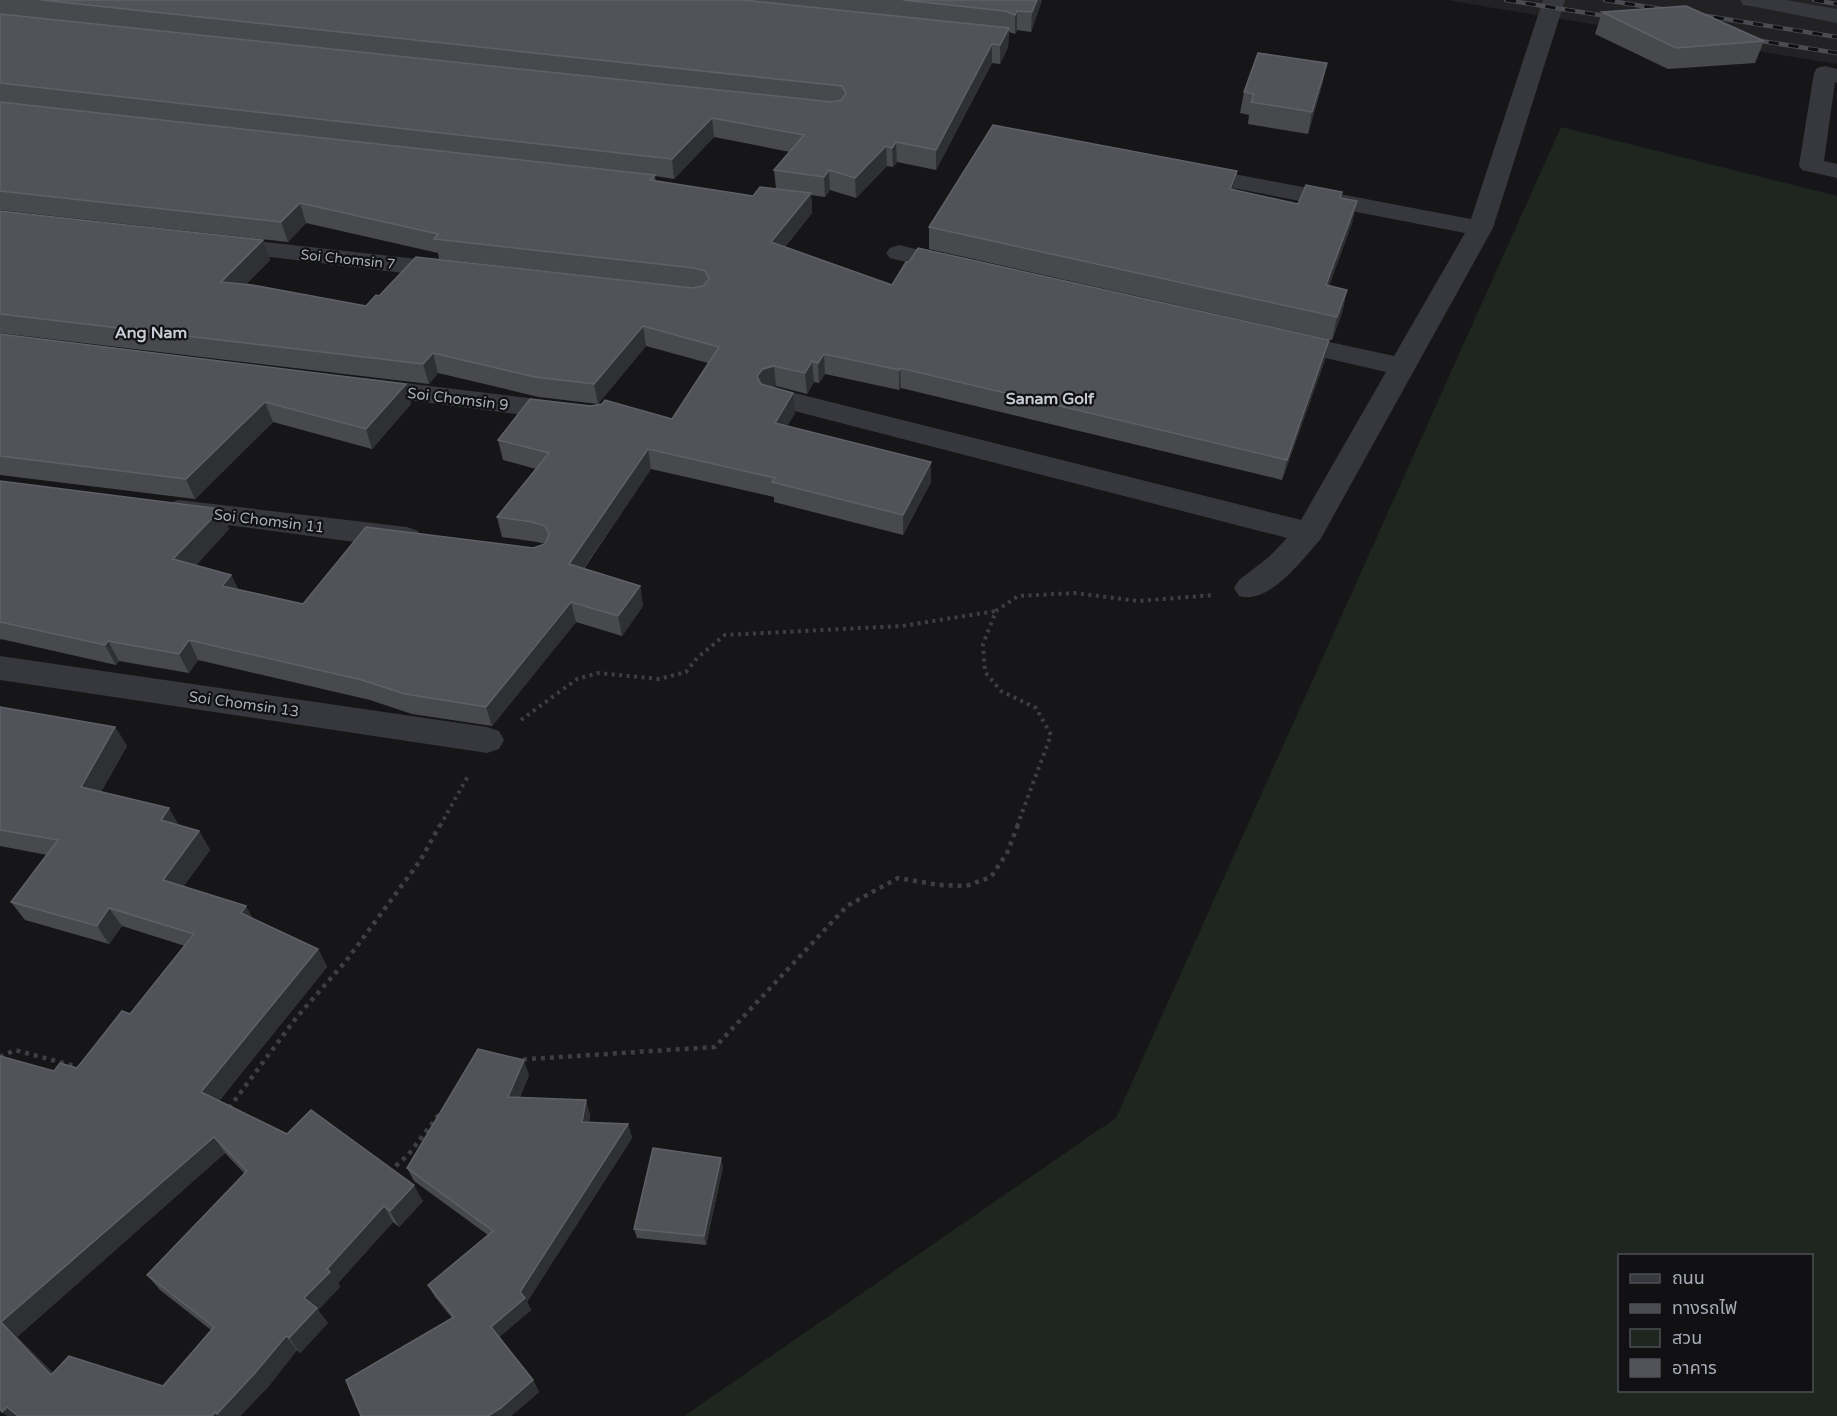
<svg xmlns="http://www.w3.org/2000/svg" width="1837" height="1416" viewBox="0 0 1837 1416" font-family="'Varela Round','Noto Sans Thai',sans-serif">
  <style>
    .built { fill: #222225 }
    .green { fill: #1e261f; fill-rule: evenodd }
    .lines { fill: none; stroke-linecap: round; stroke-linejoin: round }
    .path-far1 { stroke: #3d3f44; stroke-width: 4; stroke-dasharray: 3 4.5; stroke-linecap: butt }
    .path { stroke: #3d3f44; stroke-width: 4.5; stroke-dasharray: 4 5; stroke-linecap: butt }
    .minor { fill: #37383d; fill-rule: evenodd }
    .rail-casing { stroke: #4a4c52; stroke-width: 4.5 }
    .rail { stroke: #111113; stroke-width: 3; stroke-dasharray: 10; stroke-linecap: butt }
    .wall { fill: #47494d; fill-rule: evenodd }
    .shaded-wall { fill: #2f3033 }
    .building { fill: #525359; stroke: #5f6168; stroke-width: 1.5; fill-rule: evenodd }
    .labels { text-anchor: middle; stroke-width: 4.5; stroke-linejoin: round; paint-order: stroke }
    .far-street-label { font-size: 14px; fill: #a8adb8; stroke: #111113 }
    .street-label { font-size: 15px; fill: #a8adb8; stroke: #111113 }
    .neighbourhood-label { font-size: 16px; font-weight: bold; fill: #c9ccd4; stroke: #111113 }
  </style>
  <rect width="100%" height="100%" fill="#161618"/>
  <path class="built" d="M1447 0H1837V64L1493 8Z"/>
  <path class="green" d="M1561 127 1837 196V1416H684L1116 1118ZM1620 1256H1812V1390H1620Z"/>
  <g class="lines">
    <g class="path-far1">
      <path d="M521 720 577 679 598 673 659 679 686 672 697 658 725 635 902 626 996 611"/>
      <path d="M440 826 468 776"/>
      <path d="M1017 826 1051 735 1036 708 1001 691 985 672 983 644 996 611 1018 596 1074 593 1138 601 1214 595"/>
    </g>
    <g class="path">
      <path d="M0 1057 15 1050 82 1068"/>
      <path d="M514 1060 715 1047 847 906 898 878 939 885 966 886 991 877 1007 853 1018 825"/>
      <path d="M229 1108 296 1018 346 961 420 861 440 825"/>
      <path d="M389 1172 408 1155 441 1112"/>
    </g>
    <g class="minor">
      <path d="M1543 0H1565L1493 228 1320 540C1301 561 1269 605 1239 596L1234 588 1239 580 1270 556 1287 538 775 406 765 403 761 397 765 391 775 388 1301 520 1386 372 1274 346 1271 340 1274 334 1284 332 1394 356 1465 233 1192 180 1183 178 1180 173 1183 168 1192 166 1471 219Z"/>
      <path d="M1740 0H1786L1837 9V23L1751 6 1743 5Z"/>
      <path d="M1825 66 1837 69V83L1835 82 1824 161 1837 164V178L1802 170 1799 165 1814 73 1817 68Z"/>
      <path d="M221 237 453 263 462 266 466 271 462 276 453 279 212 250 208 245 212 240Z"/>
      <path d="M899 245 965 261 969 266 965 271 956 274 890 258 886 253 890 248Z"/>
      <path d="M364 378 569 403 579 405 583 412 579 419 569 421 354 393 350 387 354 381Z"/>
      <path d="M179 500 407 527 418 531 422 538 418 545 407 549 168 517 164 510 168 503Z"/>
      <path d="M0 656 487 727 499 731 504 740 499 749 487 753 0 680Z"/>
    </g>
    <defs>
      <g id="rail">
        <path d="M1506 0 1618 18"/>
        <path d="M1605 0 1673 11"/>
        <path d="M1814 0 1837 4"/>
        <path d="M1694 14 1837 37"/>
        <path d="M1749 39 1837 53"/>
      </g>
    </defs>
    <use href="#rail" class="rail-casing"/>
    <use href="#rail" class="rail"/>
  </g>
  <g class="wall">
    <path d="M0 0H1042L1031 32 1017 30 1015 34 1009 32 1008 47 1000 64 992 63 936 170 897 162 893 167 887 166 856 198 830 190 825 197 811 195 812 213 785 247 892 285 1329 340 1325 360 1282 480 901 388 899 390 825 374 819 383 814 382 807 394 776 386 771 387 795 413 787 426 931 482 903 535 774 502V497L651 469 584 569 640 586 643 606 622 636 576 622 492 726 412 714 370 700 198 660 189 673 119 661 116 665 1 639 0 640V481L221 509 229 529 196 565 231 575 238 589 303 604 533 548 545 544 537 542 502 537 497 517 536 469 503 460 498 440 672 419 708 363 646 346 598 404 539 397 438 373 429 384 0 333V211L263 240 270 260 246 284 366 306 379 296 695 288 439 259 438 253 306 223 288 242 0 210ZM714 137 790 152 774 170 776 189 753 196 656 181 655 176 674 179Z"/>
    <path d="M1602 12 1764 41 1755 63 1668 69 1595 34Z"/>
    <path d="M1327 63 1322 85 1308 134 1248 124 1249 115 1240 113 1244 92Z"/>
    <path d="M1237 171 1234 190 1298 204 1342 192 1341 198 1357 201 1352 223 1329 286 1347 290 1342 313 1332 340 929 249V227Z"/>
    <path d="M0 334 406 384 411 404 372 449 273 422 195 499 0 475Z"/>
    <path d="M0 707 115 727 127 746 101 792 179 825 199 831 210 850 183 887 318 949 327 967 219 1101 423 1201 399 1227 393 1222 338 1283 340 1287 318 1310 328 1323 300 1353 297 1350 268 1387 240 1416H8L2 1412 54 1071 77 1068 130 1014 185 946 122 926 109 944 25 920 11 902 47 855 0 846ZM225 1153 244 1173 147 1275 160 1290 211 1330 163 1386 53 1373 17 1337Z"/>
    <path d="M529 1075 520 1097 590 1114 589 1123 628 1124 632 1138 527 1302 531 1310 499 1337 533 1380 539 1392 511 1416H361L452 1318 435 1297 428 1285 488 1235 414 1181 407 1168Z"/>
    <path d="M723 1167 706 1245 637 1238 634 1229Z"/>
  </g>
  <g class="shaded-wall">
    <path d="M1037 0H1042L1031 32 1032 12Z"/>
    <path d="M1017 11V30L1015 34V15Z"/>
    <path d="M1009 28 1008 47 1000 64V45Z"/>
    <path d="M992 44V63L936 170V150Z"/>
    <path d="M1327 63 1322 85 1308 134 1312 112Z"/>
    <path d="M712 118 714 137 674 179 672 159Z"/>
    <path d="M896 142 897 162 893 167 892 148Z"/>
    <path d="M886 146 887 166 856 198 855 178Z"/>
    <path d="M829 170 830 190 825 197 824 177Z"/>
    <path d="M1237 171 1233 193 1230 189Z"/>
    <path d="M811 193 812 213 773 262 771 242Z"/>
    <path d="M1357 201 1352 223 1321 308 1326 285Z"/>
    <path d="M300 203 306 223 288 242 281 222Z"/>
    <path d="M263 240 270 260 229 302 221 282Z"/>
    <path d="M1347 290 1342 313 1332 340 1337 317Z"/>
    <path d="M643 326 646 346 598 404 594 384Z"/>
    <path d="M1329 340 1325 360 1282 480 1287 460Z"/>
    <path d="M433 353 438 373 429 384 423 364Z"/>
    <path d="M824 354 825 374 819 383 818 363Z"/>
    <path d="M812 361 814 382 807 394 805 373Z"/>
    <path d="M774 366 776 386 764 389 757 376 763 369Z"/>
    <path d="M900 368 901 388 899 390V370Z"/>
    <path d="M406 384 411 404 372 449 366 429Z"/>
    <path d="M793 393 795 413 777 444 775 423Z"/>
    <path d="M265 402 273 422 195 499 186 479Z"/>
    <path d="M648 449 651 469 573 584 569 564Z"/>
    <path d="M931 462V482L903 535V515Z"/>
    <path d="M221 509 229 529 183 580 173 559Z"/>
    <path d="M231 575 240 595 222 586Z"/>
    <path d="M640 586 643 606 622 636 618 616Z"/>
    <path d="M571 602 576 622 492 726 486 707Z"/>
    <path d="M189 640 198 660 189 673 179 654Z"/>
    <path d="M108 641 119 661 116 665 105 645Z"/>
    <path d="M115 727 127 746 93 806 81 787Z"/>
    <path d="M169 808 180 827 161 820Z"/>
    <path d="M199 831 210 850 174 899 163 880Z"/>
    <path d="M246 906 256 924 241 913Z"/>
    <path d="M109 908 122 926 109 944 97 926Z"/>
    <path d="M318 949 327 967 213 1108 201 1092Z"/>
    <path d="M524 1060 529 1075 514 1110 508 1097Z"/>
    <path d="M586 1100 590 1114 587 1136 582 1122Z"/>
    <path d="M628 1124 632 1138 527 1302 531 1310 497 1339 491 1327 520 1292Z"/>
    <path d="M214 1137 225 1153 17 1337 67 1388 51 1375 1 1322Z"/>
    <path d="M721 1158 723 1167 706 1245 704 1236Z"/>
    <path d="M414 1185 423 1201 399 1227 390 1211Z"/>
    <path d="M384 1206 393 1222 338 1283 340 1287 318 1310 328 1323 300 1353 289 1338 304 1298 327 1269Z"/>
    <path d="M286 1336 297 1350 268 1387 240 1416H220L217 1414Z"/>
    <path d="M533 1380 539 1392 511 1416H488Z"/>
    <path d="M7 1407 19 1416H8L2 1412Z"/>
    <path d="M215 1412 219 1416H212Z"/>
  </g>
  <g class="building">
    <path d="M41 0H742L1009 28 1000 45 992 44 936 150 896 142 892 148 886 146 855 178 829 170 824 177 774 170 804 135 712 118 672 159 0 83V14L832 102 841 100 846 94 842 86Z"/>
    <path d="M903 0H1037L1032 12 1017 11 1015 15 1005 11Z"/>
    <path d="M1686 6 1764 41 1676 48 1602 12Z"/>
    <path d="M1258 53 1327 63 1312 112 1251 102 1254 94 1244 92Z"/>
    <path d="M0 102 655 175 650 180 753 196 760 187 811 193 771 242 892 285 906 262H909L918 248 1329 340 1287 460 900 368 899 370 824 354 818 363 812 361 805 373 774 366 763 369 757 376 761 384 793 393 775 423 931 462 903 515 772 482 775 478 648 449 569 564 640 586 618 616 571 602 486 707 405 694 362 680 189 640 179 654 108 641 105 645 0 622V481L221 509 173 559 231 575 222 586 303 604 366 527 533 548 545 544 549 534 545 526 532 522 497 517 549 453 498 440 530 399 591 406 602 404 605 400 672 419 719 347 643 326 594 384 535 377 433 353 423 364 0 314V211L263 240 221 282 252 285 366 306 376 295 379 296 416 257 693 288 703 286 709 279 705 271 694 268 434 239 438 234 300 203 281 222 0 191Z"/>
    <path d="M993 125 1237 171 1230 189 1298 204 1306 185 1342 192 1340 198 1357 201 1326 285 1347 290 1337 317 929 227Z"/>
    <path d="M0 334 406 384 366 429 265 402 186 479 0 456Z"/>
    <path d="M0 707 115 727 81 787 169 808 161 820 199 831 163 880 246 906 241 913 318 949 201 1092 287 1134 311 1110 414 1185 390 1211 384 1206 327 1269 330 1272 304 1298 317 1308 289 1338 286 1336 255 1373 217 1414 215 1412 212 1416H18L7 1407 2 1412 0 1409V1056L54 1071 60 1063 77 1068 122 1011 130 1014 194 934 109 908 97 926 11 902 58 840 0 830ZM214 1137 247 1171 147 1275 214 1327 163 1386 69 1356 51 1375 1 1322Z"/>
    <path d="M478 1049 524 1060 508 1097 586 1100 582 1122 628 1124 520 1292 525 1298 491 1327 533 1380 501 1408 488 1416H361L346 1380 454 1317 428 1285 493 1231 407 1168Z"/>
    <path d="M653 1148 721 1158 704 1236 634 1229Z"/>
  </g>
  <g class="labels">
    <g class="far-street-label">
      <text transform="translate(348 259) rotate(6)" y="5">Soi Chomsin 7</text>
    </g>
    <g class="street-label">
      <text transform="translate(458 399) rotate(7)" y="5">Soi Chomsin 9</text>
      <text transform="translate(269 521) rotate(7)" y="5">Soi Chomsin 11</text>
      <text transform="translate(244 704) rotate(8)" y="5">Soi Chomsin 13</text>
    </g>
    <g class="neighbourhood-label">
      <text x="151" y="338">Ang Nam</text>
      <text x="1050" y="404">Sanam Golf</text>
    </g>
  </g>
  <rect x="1618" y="1254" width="195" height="138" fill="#111113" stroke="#4d4f55" stroke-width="1.5"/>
  <rect x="1630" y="1274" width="30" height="9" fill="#37383d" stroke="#4d4f55" stroke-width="1.5"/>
  <text x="1672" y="1284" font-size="18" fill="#a8adb8">ถนน</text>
  <rect x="1630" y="1304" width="30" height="9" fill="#4a4c52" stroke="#4d4f55" stroke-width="1.5"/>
  <text x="1672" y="1314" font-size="18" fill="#a8adb8">ทางรถไฟ</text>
  <rect x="1630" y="1329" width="30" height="18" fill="#1e261f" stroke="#4d4f55" stroke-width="1.5"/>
  <text x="1672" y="1344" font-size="18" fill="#a8adb8">สวน</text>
  <rect x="1630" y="1359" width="30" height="18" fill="#525359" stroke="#4d4f55" stroke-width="1.5"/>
  <text x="1672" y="1374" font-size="18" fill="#a8adb8">อาคาร</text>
</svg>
